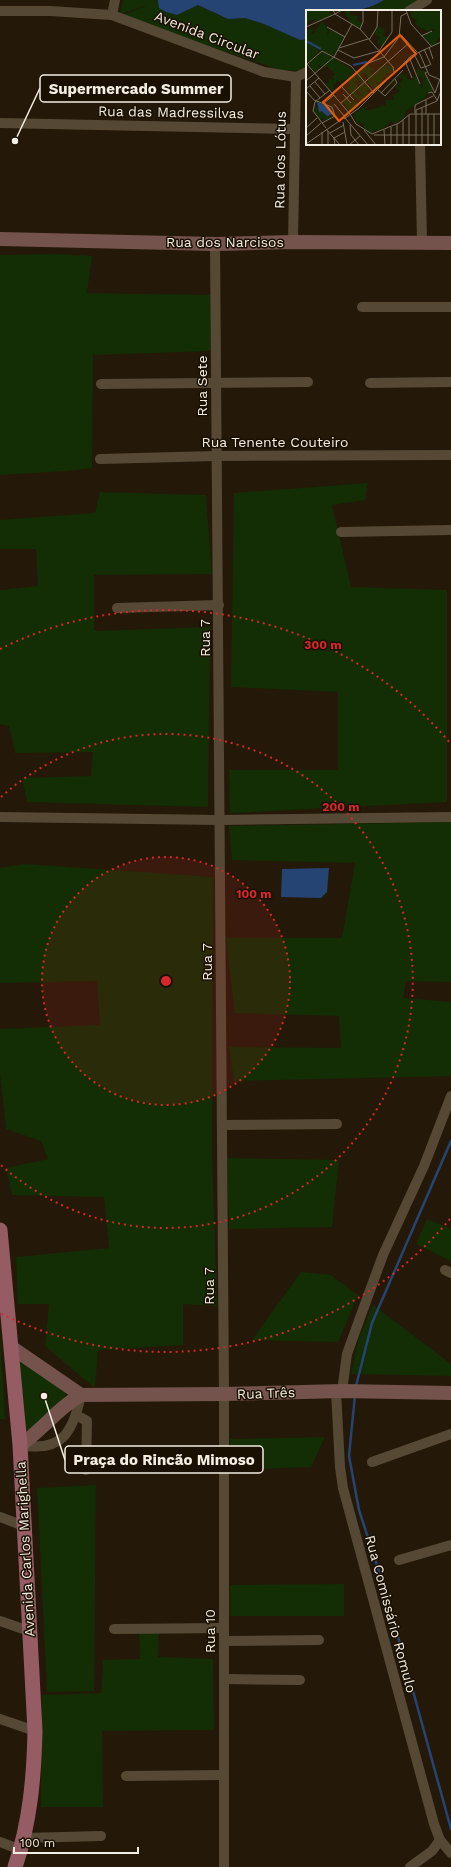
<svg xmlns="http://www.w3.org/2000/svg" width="451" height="1867" viewBox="0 0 451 1867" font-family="'Work Sans',sans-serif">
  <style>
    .green { fill: #132d05 }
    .water { fill: #254474 }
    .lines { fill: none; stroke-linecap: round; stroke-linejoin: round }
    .stream { stroke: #254474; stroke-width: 2.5 }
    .street { stroke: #554936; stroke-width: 10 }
    .secondary { stroke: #75534d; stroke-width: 14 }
    .primary { stroke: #955c64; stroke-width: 15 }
    .ring { fill: none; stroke: #d62828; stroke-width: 2; stroke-dasharray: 2 4 }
    .labels { text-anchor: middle; stroke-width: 3; stroke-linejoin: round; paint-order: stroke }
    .street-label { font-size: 14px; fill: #f4ede2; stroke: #1a1002 }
    .inset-river { fill: none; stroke: #254474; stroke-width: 2 }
    .inset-road { fill: none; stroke: #776e5f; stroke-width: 1 }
    .view { fill: #e8590c; fill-opacity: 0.15; stroke: #e8590c; stroke-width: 2 }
    .inset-edge { fill: none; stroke: #f4ede2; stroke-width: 2 }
    .centre { fill: #d62828; stroke: #1a1002; stroke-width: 2 }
    .ring-label { font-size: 12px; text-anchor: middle; font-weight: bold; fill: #d62828; stroke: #1a1002; stroke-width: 3; stroke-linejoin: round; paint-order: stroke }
    .leader { fill: none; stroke: #f4ede2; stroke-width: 1.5 }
    .callout-dot { fill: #f4ede2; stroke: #1a1002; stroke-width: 1.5 }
    .callout { fill: #1a1002; stroke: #f4ede2; stroke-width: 1.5 }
    .callout-label { font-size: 15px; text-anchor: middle; font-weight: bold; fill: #f4ede2 }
  </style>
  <rect width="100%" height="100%" fill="#241908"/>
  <g class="green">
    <path d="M123 0H158L177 15 198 5 227 19 245 18 264 24 300 40 307 39V71L281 70 119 17 148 5 120 14Z"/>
    <path d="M384 0H426L408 11H353L370 8Z"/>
    <path d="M56 254 92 256 87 293 213 295 210 351 93 355 92 468 67 471 0 475V255Z"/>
    <path d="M368 483 365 500 332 505 351 587 447 590V802L230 813 229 770H338V692L231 687 234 493Z"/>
    <path d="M100 492 206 495 212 574 94 575V631L210 627 208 807 27 802 22 778 91 776 93 752 15 753 9 726 0 724V590L38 586 36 549H0V520L95 513Z"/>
    <path d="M451 822V982L406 981 403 998 451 1002V1076L234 1081 229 1047 341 1048 339 1016 235 1013 226 938H342L355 863 232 860 229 826Z"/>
    <path d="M25 864 213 877 212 1154 217 1306 183 1304V1345L98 1350 95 1388 45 1346 49 1304H18L16 1257 109 1248 104 1197 12 1195 6 1168 48 1159 41 1141 6 1129 0 1073V1029L100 1025 97 981 0 983V868Z"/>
    <path d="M227 1158 339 1160 332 1227 229 1229Z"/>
    <path d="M427 1219 451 1229V1261L416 1244Z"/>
    <path d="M301 1272 331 1275 358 1295 338 1342 252 1340Z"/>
    <path d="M373 1305 451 1364V1376L351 1374 359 1338Z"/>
    <path d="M0 1330 5 1419H0Z"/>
    <path d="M16 1358 65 1390V1399L30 1431 26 1430 23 1426 25 1417 23 1393 18 1384Z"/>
    <path d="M325 1437 311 1467 230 1470V1439Z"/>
    <path d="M96 1485 94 1691 47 1692 37 1488Z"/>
    <path d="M344 1584V1616H230V1585Z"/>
    <path d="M159 1632 158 1657 213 1659 214 1730 102 1731 103 1807H41L42 1695 101 1693 103 1660 140 1659 139 1633Z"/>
  </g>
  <g class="water">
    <path d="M158 0H384C361 15 333 11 307 11V39L300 40 264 24 245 18 228 19 198 5 177 15 166 12 159 8Z"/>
    <path d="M329 868 327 892 321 898 281 897 282 869Z"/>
  </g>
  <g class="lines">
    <g class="stream">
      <path d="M356 1386 372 1323 451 1141"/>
      <path d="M355 1395 349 1456 359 1510 386 1593 451 1829"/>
    </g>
    <g class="street">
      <path d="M115 0 112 15 264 72 296 77 307 72"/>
      <path d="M0 11H50L112 15"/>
      <path d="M409 11 427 0"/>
      <path d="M0 123 294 129"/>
      <path d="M420 144 422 243"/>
      <path d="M293 242 296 77"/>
      <path d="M215 244 224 1394V1867"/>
      <path d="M362 307H451"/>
      <path d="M370 383 451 382"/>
      <path d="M101 384 308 382"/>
      <path d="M100 459 216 456 451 455"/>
      <path d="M341 532 451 530"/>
      <path d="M117 608 219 605"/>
      <path d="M0 817 220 820 451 817"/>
      <path d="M222 1125 337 1124"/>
      <path d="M445 1270 451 1273"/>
      <path d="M336 1391 340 1467 343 1488 434 1824 440 1840 432 1851 410 1867"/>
      <path d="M342 1391 347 1354 361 1315 383 1255 424 1166 451 1096"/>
      <path d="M76 1415 87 1421 86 1470"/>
      <path d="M20 1445C62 1453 73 1432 81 1395"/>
      <path d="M372 1462 451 1434"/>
      <path d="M0 1517 24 1526"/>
      <path d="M399 1560 451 1545"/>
      <path d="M0 1621 29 1631"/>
      <path d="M114 1629 223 1628"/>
      <path d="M224 1641 319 1640"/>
      <path d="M224 1679 300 1680"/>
      <path d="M0 1719 35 1731"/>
      <path d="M126 1776 223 1775"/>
      <path d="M23 1838 101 1836"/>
      <path d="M440 1840 451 1853"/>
      <path d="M0 1842 21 1850"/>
    </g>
    <g class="secondary">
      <path d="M0 239 215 244 293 242 451 243"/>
      <path d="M11 1347 81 1395"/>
      <path d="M20 1445C42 1431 57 1408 81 1395L224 1394 342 1391 451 1393"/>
    </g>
    <path class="primary" d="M0 1230 20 1445 35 1731C34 1777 30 1823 15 1867"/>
  </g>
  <circle cx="166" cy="981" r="124" fill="#d62828" fill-opacity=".12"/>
  <g class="ring">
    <circle cx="166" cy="981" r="124"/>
    <path d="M1 797A247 247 0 1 1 1 1165"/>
    <path d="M450 1219A371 371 0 0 1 0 1313M0 649A371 371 0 0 1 450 743"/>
  </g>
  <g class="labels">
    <g class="street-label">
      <text transform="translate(207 35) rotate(21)" y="5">Avenida Circular</text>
      <text transform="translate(171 112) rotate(1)" y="5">Rua das Madressilvas</text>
      <text transform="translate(280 160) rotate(-89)" y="5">Rua dos Lótus</text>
      <text x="225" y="247">Rua dos Narcisos</text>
      <text transform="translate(202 386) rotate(-90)" y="5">Rua Sete</text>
      <text x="275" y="447">Rua Tenente Couteiro</text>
      <text transform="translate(205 638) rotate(-90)" y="5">Rua 7</text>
      <text transform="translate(207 962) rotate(-90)" y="5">Rua 7</text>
      <text transform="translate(209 1286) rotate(-90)" y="5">Rua 7</text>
      <text transform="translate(266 1393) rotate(-2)" y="5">Rua Três</text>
      <text transform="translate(25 1549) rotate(-93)" y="5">Avenida Carlos Marighella</text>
      <text transform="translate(391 1614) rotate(75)" y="5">Rua Comissário Romulo</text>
      <text transform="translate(210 1631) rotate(-90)" y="5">Rua 10</text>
    </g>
  </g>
  <g transform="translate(306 10)">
    <rect width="135" height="135" fill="#241908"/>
    <path d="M0 0H25L24 3 26 5 12 11 8 9V11L4 10 0 16ZM39 0H44V5L51 6V10L56 13 55 16 52 17 43 12 45 9 40 6ZM105 0H135V26L130 31 132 33 125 36 117 26 128 20 135 23 126 19 122 21 112 17 109 13 111 10 105 7ZM16 11 22 18 21 25 24 20 38 27 28 46 13 39 12 43 2 52 0 49V20L9 18 4 23 7 24ZM72 17 79 19 77 26 82 27 76 37 71 32 74 27 68 24ZM16 41 26 48 16 57 10 53 14 59 9 62 2 53 12 45 15 47 13 44ZM28 48 49 62 39 71 35 70V73L31 70 30 74 27 73 28 79 26 81 19 73 23 74V69L28 70 26 67 29 64 19 55ZM61 54 69 62 63 60 66 65 63 68 59 63 56 65 59 72 50 63 57 57 59 58 58 56ZM79 55 87 57 86 63H79L82 67H79L75 74 70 71 74 76 69 80 61 70ZM113 57 115 61H120L118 65 121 68 117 69H122L127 80 120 83V87L100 101 98 108 89 114 86 111 73 121 69 120 65 123 61 121 62 119H58V114L50 112 48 104 58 97 62 98 58 100H64L80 95 79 90H88L87 85 94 81 86 73 88 70 89 74 94 77H95L93 74 97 68H92L97 61 96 65 101 64V69L108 70 107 66 110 67 116 79 117 69 110 64ZM50 64 58 72 56 74 52 69 49 72 53 77 45 83 40 78 44 75 41 71ZM59 73 65 81 61 80 63 86 58 91 54 89 55 93 46 84 49 81 53 86 55 84 51 80ZM40 89 44 94 49 90 54 95 44 103 37 91ZM10 91 25 95 29 105 20 110 15 108V112L8 102ZM10 93 24 97 27 104 21 106 16 100 13 102Z" fill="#132d05" fill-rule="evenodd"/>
    <path d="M11 92 24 97 27 104 21 106 16 101 13 102Z" fill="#254474"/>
    <path class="inset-river" d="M0 31 15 39M47 55 61 52"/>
    <path class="inset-road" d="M27 0 29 4 36 0M100 0 105 14 125 36M0 17 29 4 54 19 87 57 88 62M21 17 39 27M54 19 57 12V0M96 26 111 42M115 26 126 21M93 27 95 6 101 3M63 30 71 17 72 0M123 37 127 49M33 38 62 29M118 39 125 55M32 40 48 48 73 41M73 41 86 22V0M113 42 123 65 135 70M108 44 115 58 124 55M78 47 93 27 97 26M103 47 114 74M99 51 106 68M0 53 44 104M1 54 16 41 45 56 68 83M121 62 119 63 129 83M0 71 28 47 46 14M9 72 19 84M4 76 14 88M35 76 48 90M0 79 13 68M71 79 79 86 91 73 89 69M0 81 8 90 26 97 29 106 16 113M26 83 60 54 78 47M75 83 97 60M122 83 126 82 131 90M129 83 134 69M37 84 45 93M135 87V104M120 90V104M18 93 28 85M35 93 103 33M28 94 39 107M116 98V135M109 103V95L127 86M44 104 50 114 66 124 93 113 104 104H135M122 104V135M128 104V135M135 104V135M103 105V135M39 108 62 135M38 109 53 98 105 46 135 32M97 110V135M37 112 41 135M91 114V135M44 115 45 125 53 135M85 117V135M0 118 11 108M20 118 7 101 9 92 24 80M20 119 34 135M58 120 70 135M78 120 79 135M22 121V135M16 122V135M24 123 38 115M68 125H135M0 126 15 113M0 134 39 107M29 135 28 128 39 122M43 135 54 126M110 135V100L131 91 135 81"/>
    <path class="view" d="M94 25 110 44 33 111 17 92Z"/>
    <rect width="135" height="135" class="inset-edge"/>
  </g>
  <circle cx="166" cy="981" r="6" class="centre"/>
  <g class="ring-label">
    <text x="323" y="649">300 m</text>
    <text x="341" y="811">200 m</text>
    <text x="254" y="898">100 m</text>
  </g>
  <path class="leader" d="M15 141L40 88M44 1396L65 1460"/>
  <g class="callout-dot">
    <circle cx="15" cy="141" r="4"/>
    <circle cx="44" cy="1396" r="4"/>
  </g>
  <g class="callout">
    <rect x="40" y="75" width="191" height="27" rx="4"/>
    <rect x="65" y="1446" width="198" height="27" rx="4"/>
  </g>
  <g class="callout-label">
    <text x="136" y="94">Supermercado Summer</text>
    <text x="164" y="1465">Praça do Rincão Mimoso</text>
  </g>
  <path d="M14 1847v6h124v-6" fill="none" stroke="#f4ede2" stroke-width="2"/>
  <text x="20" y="1847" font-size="12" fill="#f4ede2" stroke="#1a1002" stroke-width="3" paint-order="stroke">100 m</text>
</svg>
